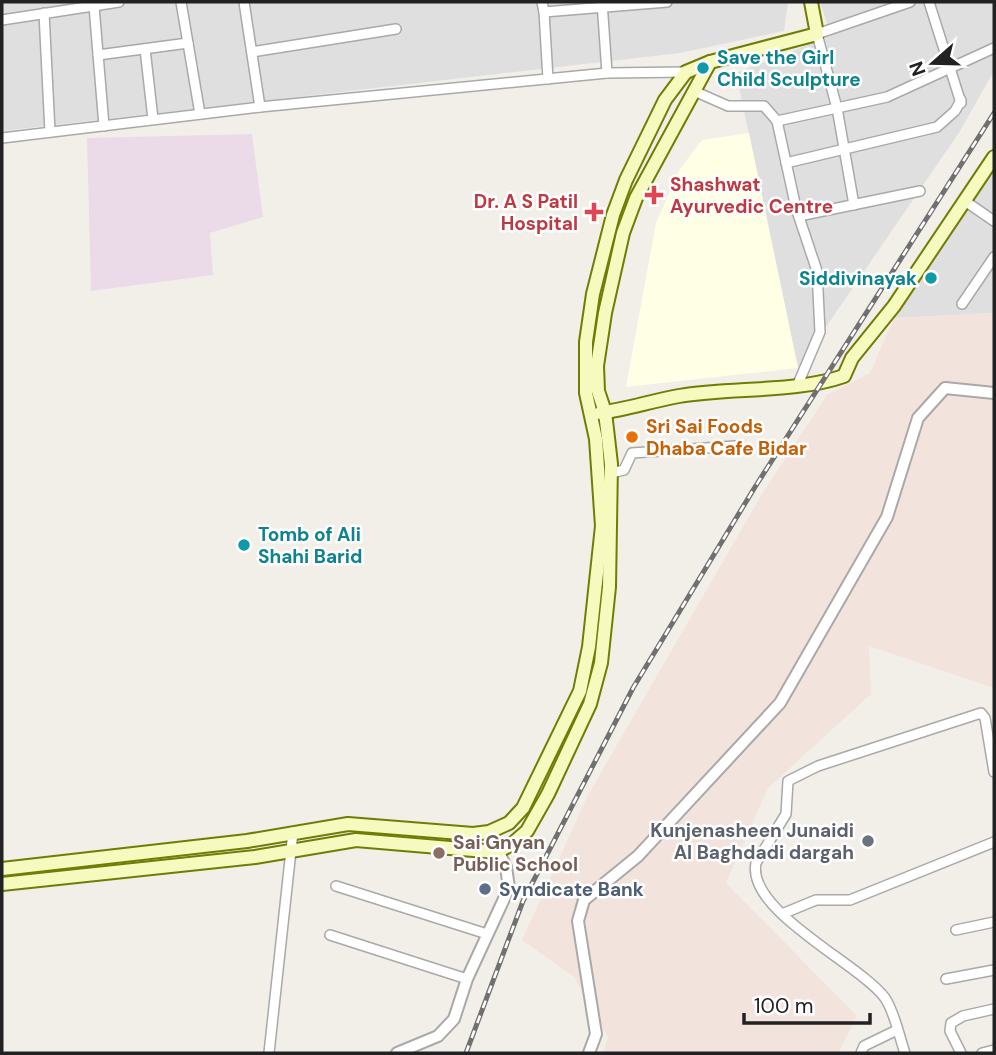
<svg xmlns="http://www.w3.org/2000/svg" width="996" height="1055" viewBox="0 0 996 1055" font-family="'DM Sans',sans-serif">
  <style>
    .residential { fill: #e0dfdf }
    .industrial { fill: #ebdbe8 }
    .education { fill: #ffffe5 }
    .military { fill: #f3e3dd }
    .lines { fill: none; stroke-linecap: round; stroke-linejoin: round }
    .minor-casing { stroke: #a9a9a9; stroke-width: 12 }
    .tertiary-casing { stroke: #a9a9a9; stroke-width: 14 }
    .secondary-casing { stroke: #707d05; stroke-width: 16 }
    .minor { stroke: #fff; stroke-width: 9 }
    .tertiary { stroke: #fff; stroke-width: 10 }
    .secondary { stroke: #f7fabf; stroke-width: 12 }
    .rail-casing { stroke: #707070; stroke-width: 5 }
    .rail { stroke: #fff; stroke-width: 2.5; stroke-dasharray: 8; stroke-linecap: butt }
    .culture-dot { fill: #0f9aa8; stroke: #fff; stroke-width: 2.5 }
    .health-dot { fill: #e0444e; stroke: #fff; stroke-width: 2.5 }
    .food-dot { fill: #e8710a; stroke: #fff; stroke-width: 2.5 }
    .worship-dot { fill: #6b7280; stroke: #fff; stroke-width: 2.5 }
    .education-dot { fill: #8d6e63; stroke: #fff; stroke-width: 2.5 }
    .service-dot { fill: #5c6f8a; stroke: #fff; stroke-width: 2.5 }
    .labels { text-anchor: middle; stroke-width: 5; stroke-linejoin: round; paint-order: stroke }
    .culture-label { font-size: 19px; font-weight: bold; fill: #0d838f; stroke: #fff; text-anchor: start }
    .health-label { font-size: 19px; font-weight: bold; fill: #be3a42; stroke: #fff; text-anchor: start }
    .food-label { font-size: 19px; font-weight: bold; fill: #c56008; stroke: #fff; text-anchor: start }
    .worship-label { font-size: 19px; font-weight: bold; fill: #5b616d; stroke: #fff; text-anchor: end }
    .education-label { font-size: 19px; font-weight: bold; fill: #785e54; stroke: #fff; text-anchor: start }
    .service-label { font-size: 19px; font-weight: bold; fill: #4e5e75; stroke: #fff; text-anchor: start }
  </style>
  <rect width="100%" height="100%" fill="#f2efe9"/>
  <g class="residential">
    <path d="M2 2H788L784 31 680 53 2 131Z"/>
    <path d="M820 2H994V71L960 131 798 368 736 73 831 36Z"/>
    <path d="M994 156V313L894 318Z"/>
  </g>
  <path class="industrial" d="M252 134 263 217 210 233 213 275 91 291 87 138Z"/>
  <path class="education" d="M749 133 798 368 626 387 656 223 680 169 702 140Z"/>
  <path class="military" d="M994 313V688L869 646 871 694 768 788 726 883 857 1016 838 1053H603L608 1037 574 977 522 940 588 795 762 494 827 395 870 373 894 318Z"/>
  <g class="lines">
    <defs>
      <g id="minor">
        <path d="M181 2 200 114"/>
        <path d="M244 2 260 107"/>
        <path d="M542 2 544 12 667 2"/>
        <path d="M602 2 607 73"/>
        <path d="M910 2 817 34 837 108 887 97 994 48"/>
        <path d="M929 2 961 103"/>
        <path d="M94 6 104 126"/>
        <path d="M544 12 548 79"/>
        <path d="M44 13 50 132"/>
        <path d="M2 20 119 2"/>
        <path d="M145 49 153 119"/>
        <path d="M252 52 396 29"/>
        <path d="M98 55 188 43"/>
        <path d="M694 91 728 106H764L777 121 796 208 817 271 820 332 798 384"/>
        <path d="M777 121 837 108 854 205"/>
        <path d="M2 138 260 107 607 73 686 72"/>
        <path d="M786 163 937 127 955 111 961 100"/>
        <path d="M965 201 994 221"/>
        <path d="M799 216 920 191"/>
        <path d="M962 304 994 257"/>
        <path d="M611 473 624 470 632 453 735 446"/>
        <path d="M336 886 487 934"/>
        <path d="M782 914 816 900H850L994 842"/>
        <path d="M956 930 994 922"/>
        <path d="M330 935 467 979"/>
        <path d="M946 979 994 970"/>
        <path d="M269 1053 293 832"/>
        <path d="M861 1053 864 1046 897 1030"/>
        <path d="M905 1053C899 1036 895 1013 885 998 860 964 746 911 756 863L786 814 788 781 818 766 981 713 985 718 994 772"/>
        <path d="M961 1053 950 1031 951 1023 963 1016 994 1009"/>
        <path d="M982 1053 994 1050"/>
      </g>
      <g id="tertiary">
        <path d="M397 1053 438 1036 454 1019 467 979 509 888 506 867 489 832"/>
        <path d="M589 1053 596 1034 578 921 584 900 638 856 780 703 887 517 918 418 945 388 994 393"/>
      </g>
      <g id="secondary">
        <path d="M600 413C627 409 652 401 679 396 732 387 795 393 844 376L852 358 894 306 994 157"/>
        <path d="M2 869 247 841 348 824 473 834 489 832 509 823 523 808 580 691 589 647 602 526 596 439 586 393V342L593 294 613 215 626 180 665 100 686 72 710 62 817 34 811 2"/>
        <path d="M2 884 255 857 356 840 497 852 512 844 527 831 548 794 590 704 601 663 609 587 611 464 605 412 598 391 597 366 605 313 623 233 636 198 710 62"/>
      </g>
    </defs>
    <use href="#minor" class="minor-casing"/>
    <use href="#tertiary" class="tertiary-casing"/>
    <use href="#secondary" class="secondary-casing"/>
    <use href="#minor" class="minor"/>
    <use href="#tertiary" class="tertiary"/>
    <use href="#secondary" class="secondary"/>
    <defs>
      <path id="rail" d="M466 1053 523 901 633 688 755 487 994 113"/>
    </defs>
    <use href="#rail" class="rail-casing"/>
    <use href="#rail" class="rail"/>
  </g>
  <g class="culture-dot">
    <circle cx="703" cy="68" r="7"/>
    <circle cx="931" cy="278" r="7"/>
    <circle cx="244" cy="545" r="7"/>
  </g>
  <g class="health-dot">
    <path d="M650.5 184.5h7v7h7v7h-7v7h-7v-7h-7v-7h7z"/>
    <path d="M590.5 201.5h7v7h7v7h-7v7h-7v-7h-7v-7h7z"/>
  </g>
  <circle class="food-dot" cx="632" cy="437" r="7"/>
  <circle class="worship-dot" cx="868" cy="841" r="7"/>
  <circle class="education-dot" cx="439" cy="853" r="7"/>
  <circle class="service-dot" cx="485" cy="889" r="7"/>
  <g class="labels">
    <g class="culture-label">
      <text x="717" y="64">Save the Girl<tspan x="717" dy="22">Child Sculpture</tspan></text>
      <text x="917" y="285" text-anchor="end">Siddivinayak</text>
      <text x="258" y="541">Tomb of Ali<tspan x="258" dy="22">Shahi Barid</tspan></text>
    </g>
    <g class="health-label">
      <text x="670" y="191">Shashwat<tspan x="670" dy="22">Ayurvedic Centre</tspan></text>
      <text x="578" y="208" text-anchor="end">Dr. A S Patil<tspan x="578" dy="22">Hospital</tspan></text>
    </g>
    <g class="food-label">
      <text x="646" y="433">Sri Sai Foods<tspan x="646" dy="22">Dhaba Cafe Bidar</tspan></text>
    </g>
    <g class="worship-label">
      <text x="854" y="837">Kunjenasheen Junaidi<tspan x="854" dy="22">Al Baghdadi dargah</tspan></text>
    </g>
    <g class="education-label">
      <text x="453" y="849">Sai Gnyan<tspan x="453" dy="22">Public School</tspan></text>
    </g>
    <g class="service-label">
      <text x="499" y="896">Syndicate Bank</text>
    </g>
  </g>
  <rect width="996" height="1055" fill="none" stroke="#222222" stroke-width="7"/>
  <g transform="translate(933 63) rotate(250)" stroke="#ffffff" stroke-width="5" paint-order="stroke">
  <path d="M0-5L12 26L0 18L-12 26Z" fill="#222222"/>
  <text y="-10" font-size="19" font-weight="bold" text-anchor="middle" fill="#222222">N</text>
  </g>
  <path d="M744 1013v10h126v-10" fill="none" stroke="#222222" stroke-width="3.5"/>
  <text x="754" y="1013" font-size="21" fill="#222222" stroke="#ffffff" stroke-width="5" paint-order="stroke">100 m</text>
</svg>
